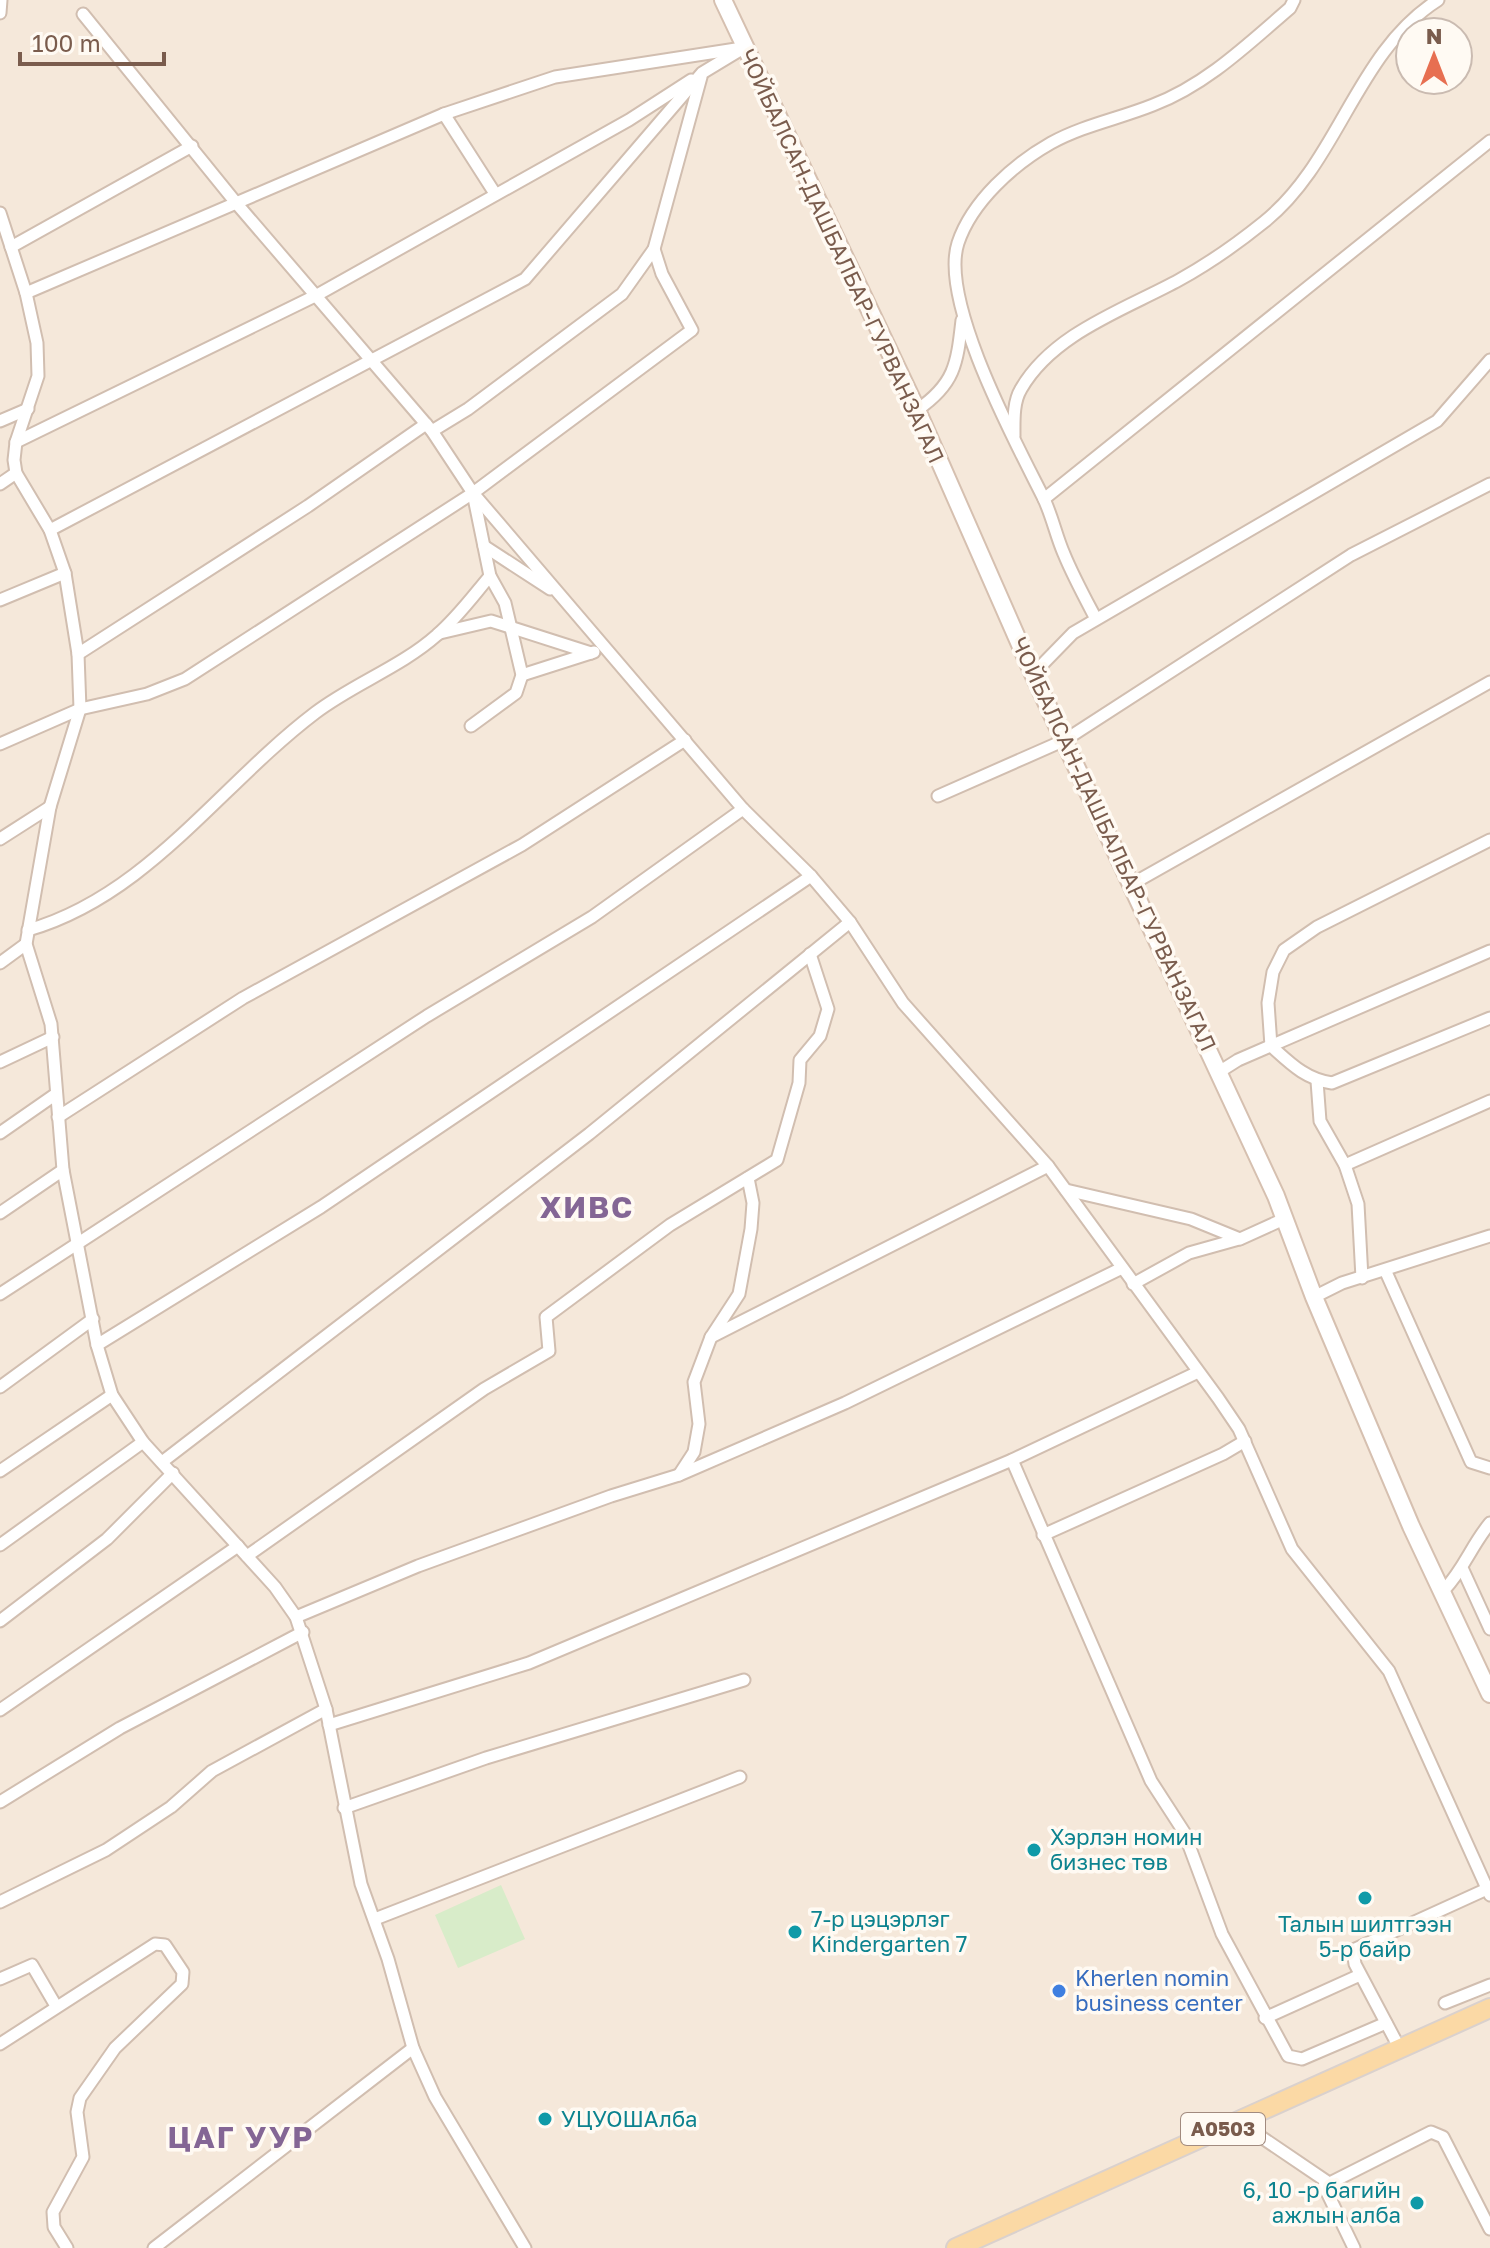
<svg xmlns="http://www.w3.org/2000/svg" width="1490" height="2248" viewBox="0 0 1490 2248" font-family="'Golos Text',sans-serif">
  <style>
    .residential { fill: #f5e8da; fill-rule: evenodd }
    .green { fill: #d8ecc9 }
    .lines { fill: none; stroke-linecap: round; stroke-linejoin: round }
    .street-casing { stroke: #d1beb0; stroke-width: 15 }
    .secondary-casing { stroke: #d6c0b0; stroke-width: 20 }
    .primary-casing { stroke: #dad1cd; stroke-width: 22 }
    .street { stroke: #fff; stroke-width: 11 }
    .secondary { stroke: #fff; stroke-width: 16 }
    .primary { stroke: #fbd9a5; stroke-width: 18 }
    .culture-dot { fill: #0f9aa8; stroke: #fffaf3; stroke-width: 3 }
    .shop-dot { fill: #3f7fe0; stroke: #fffaf3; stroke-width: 3 }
    .labels { text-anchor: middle; stroke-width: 7; stroke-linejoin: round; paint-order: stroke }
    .shield { fill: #fffaf3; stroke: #a28b7f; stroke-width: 2 }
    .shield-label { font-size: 20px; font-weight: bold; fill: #7a5c4d }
    .street-label { font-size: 22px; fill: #7a5c4d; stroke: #fffaf3 }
    .culture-label { font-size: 22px; fill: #0d838f; stroke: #fffaf3; text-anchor: start }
    .shop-label { font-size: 22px; fill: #366cbe; stroke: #fffaf3; text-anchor: start }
    .district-label { font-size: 30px; font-weight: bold; letter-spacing: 2px; fill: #846695; stroke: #fffaf3 }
  </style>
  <rect width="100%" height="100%" fill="#fdf6ec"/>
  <path class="residential" d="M0 0H1490V2248H0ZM1410 32H1458V80H1410Z"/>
  <path class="green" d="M501 1885 525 1939 458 1968 435 1915Z"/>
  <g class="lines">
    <defs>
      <g id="street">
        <path d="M0 13 1 0"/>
        <path d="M83 14 237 204 432 431 473 493 490 576 505 603 522 675 516 693 471 726"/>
        <path d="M444 114 494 192"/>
        <path d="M0 213 26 293 37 343 38 376 16 442 14 460 16 473 50 530 65 573 78 654 80 709 50 807 26 944 51 1024 63 1170 97 1345 112 1395 143 1442 275 1587 296 1617 326 1709 361 1884 388 1959 413 2048 435 2097 525 2248"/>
        <path d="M11 247 192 146"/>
        <path d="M26 293 444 114 555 77 736 49"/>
        <path d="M917 410C955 384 957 364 962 320"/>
        <path d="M0 421 28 409"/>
        <path d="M432 431 468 409 622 294 654 249 701 77"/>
        <path d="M1014 436C1014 421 1013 402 1021 389 1053 333 1126 309 1179 280 1208 264 1238 243 1264 222 1340 161 1355 53 1438 0"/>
        <path d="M16 442 317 295 629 120 691 80"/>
        <path d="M0 484 16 473"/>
        <path d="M473 493 743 809 811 876 850 922 903 1003 1048 1166 1218 1398 1239 1429 1292 1549 1389 1671 1490 1895"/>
        <path d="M1044 499 1490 141"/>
        <path d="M50 530 525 279 702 73 745 47"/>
        <path d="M484 546 550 589"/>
        <path d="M0 600 65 573"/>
        <path d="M1096 619C1085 598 1073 576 1064 554 1056 536 1052 515 1043 497 1016 443 939 301 958 243 972 201 1014 164 1051 143 1084 125 1118 119 1153 105 1206 85 1248 44 1290 8L1294 0"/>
        <path d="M440 633 491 621 591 653"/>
        <path d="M78 654 308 506 426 424"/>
        <path d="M1033 674 1073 633 1437 421 1490 360"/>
        <path d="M522 675 594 652"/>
        <path d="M0 744 80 709 147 694 185 679 473 493 692 330 662 274 654 249"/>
        <path d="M938 796 1065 740 1351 555 1490 484"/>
        <path d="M0 839 50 807"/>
        <path d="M1490 840 1317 927 1284 950 1273 972 1268 1003 1271 1046C1290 1063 1305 1079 1332 1083L1490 1018"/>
        <path d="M1132 884 1490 682"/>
        <path d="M28 930C147 896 219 786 315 713 353 684 401 667 437 635 457 618 473 596 490 576"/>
        <path d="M0 963 26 944"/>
        <path d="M0 1062 53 1037"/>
        <path d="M1219 1072 1238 1060 1490 951"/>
        <path d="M1317 1081 1320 1121 1345 1165 1358 1204 1362 1278"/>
        <path d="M58 1117 243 998 522 845 685 740"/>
        <path d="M0 1133 56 1094"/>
        <path d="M1345 1165 1490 1101"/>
        <path d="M1066 1190 1191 1219 1240 1239 1284 1219"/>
        <path d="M0 1213 63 1170"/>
        <path d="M1386 1272 1471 1462 1490 1468"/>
        <path d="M1133 1284 1189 1253 1239 1239"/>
        <path d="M0 1294 427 1016 592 917 743 809"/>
        <path d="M1314 1297 1342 1283 1490 1236"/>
        <path d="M711 1337 1048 1166"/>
        <path d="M97 1345 321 1207 811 876"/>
        <path d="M0 1387 93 1319"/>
        <path d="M1012 1460 1151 1781 1184 1832 1222 1934 1288 2056 1302 2059 1386 2023"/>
        <path d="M162 1462 589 1134 850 922"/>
        <path d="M0 1471 112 1395"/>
        <path d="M679 1475 694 1452 699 1424 694 1382 711 1337 739 1294 751 1229 753 1203 748 1178"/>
        <path d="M1043 1535 1223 1454 1245 1441"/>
        <path d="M0 1545 143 1442"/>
        <path d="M247 1556 484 1389 549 1351 546 1317 670 1225 777 1160 799 1083 800 1060 820 1036 828 1009 810 954"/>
        <path d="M1463 1570 1490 1629"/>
        <path d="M1444 1590C1464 1569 1471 1546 1490 1523"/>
        <path d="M296 1617 418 1566 611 1496 679 1475 845 1403 1122 1268"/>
        <path d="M0 1621 107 1539 173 1473"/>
        <path d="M0 1710 238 1546"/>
        <path d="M329 1725 529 1663 1012 1460 1196 1373"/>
        <path d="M0 1802 120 1728 303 1632"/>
        <path d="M344 1808 486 1758 744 1680"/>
        <path d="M0 1902 106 1850 171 1807 212 1771 326 1709"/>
        <path d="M375 1919 740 1777"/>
        <path d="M0 1979 32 1965 56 2006"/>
        <path d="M1445 2003 1490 1985"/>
        <path d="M1265 2018 1360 1975"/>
        <path d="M0 2044 155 1944 165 1945 183 1972 182 1984 115 2048 80 2098 77 2112 83 2157 53 2212 54 2227 67 2248"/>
        <path d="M1400 2049 1355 1964 1353 1950 1487 1889"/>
        <path d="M1239 2122 1329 2183"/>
        <path d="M154 2248 413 2048"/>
        <path d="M1354 2248 1324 2186 1431 2132 1443 2137 1490 2229"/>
      </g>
      <path id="secondary" d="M723 0 917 410 1033 674 1276 1196 1314 1297 1411 1526 1490 1694"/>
      <path id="primary" d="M956 2248 1490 2008"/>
    </defs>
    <use href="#street" class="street-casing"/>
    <use href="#secondary" class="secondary-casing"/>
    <use href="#primary" class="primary-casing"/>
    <use href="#street" class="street"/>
    <use href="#secondary" class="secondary"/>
    <use href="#primary" class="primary"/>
  </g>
  <g class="culture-dot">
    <circle cx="1034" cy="1850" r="8"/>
    <circle cx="1365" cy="1898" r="8"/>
    <circle cx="795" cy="1932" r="8"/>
    <circle cx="545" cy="2119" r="8"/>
    <circle cx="1417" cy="2203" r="8"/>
  </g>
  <circle class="shop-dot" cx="1059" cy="1991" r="8"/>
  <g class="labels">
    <rect class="shield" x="1181" y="2113" width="84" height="32" rx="6"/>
    <g class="shield-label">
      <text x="1223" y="2136">A0503</text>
    </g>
    <g class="street-label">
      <text transform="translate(842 256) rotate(65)" y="8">ЧОЙБАЛСАН-ДАШБАЛБАР-ГУРВАНЗАГАЛ</text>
      <text transform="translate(1114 844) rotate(65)" y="8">ЧОЙБАЛСАН-ДАШБАЛБАР-ГУРВАНЗАГАЛ</text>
    </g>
    <g class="culture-label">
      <text x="1050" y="1845">Хэрлэн номин<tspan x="1050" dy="25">бизнес төв</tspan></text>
      <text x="811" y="1927">7-р цэцэрлэг<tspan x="811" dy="25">Kindergarten 7</tspan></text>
      <text x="1365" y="1932" text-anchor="middle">Талын шилтгээн<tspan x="1365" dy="25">5-р байр</tspan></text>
      <text x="561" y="2127">УЦУОШАлба</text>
      <text x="1401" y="2198" text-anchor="end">6, 10 -р багийн<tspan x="1401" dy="25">ажлын алба</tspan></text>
    </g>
    <g class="shop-label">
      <text x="1075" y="1986">Kherlen nomin<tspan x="1075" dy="25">business center</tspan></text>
    </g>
    <g class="district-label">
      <text x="587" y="1218">ХИВС</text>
      <text x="241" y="2148">ЦАГ УУР</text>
    </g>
  </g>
  <g transform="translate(1434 56)"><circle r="38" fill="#fffaf3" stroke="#cabbb1" stroke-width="2"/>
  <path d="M0-6L14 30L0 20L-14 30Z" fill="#e76f51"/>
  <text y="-12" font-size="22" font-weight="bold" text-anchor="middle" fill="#7a5c4d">N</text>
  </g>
  <path d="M20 52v12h144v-12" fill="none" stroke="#7a5c4d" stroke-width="4"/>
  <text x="32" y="52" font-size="24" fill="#7a5c4d" stroke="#fffaf3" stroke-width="6" paint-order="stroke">100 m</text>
</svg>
